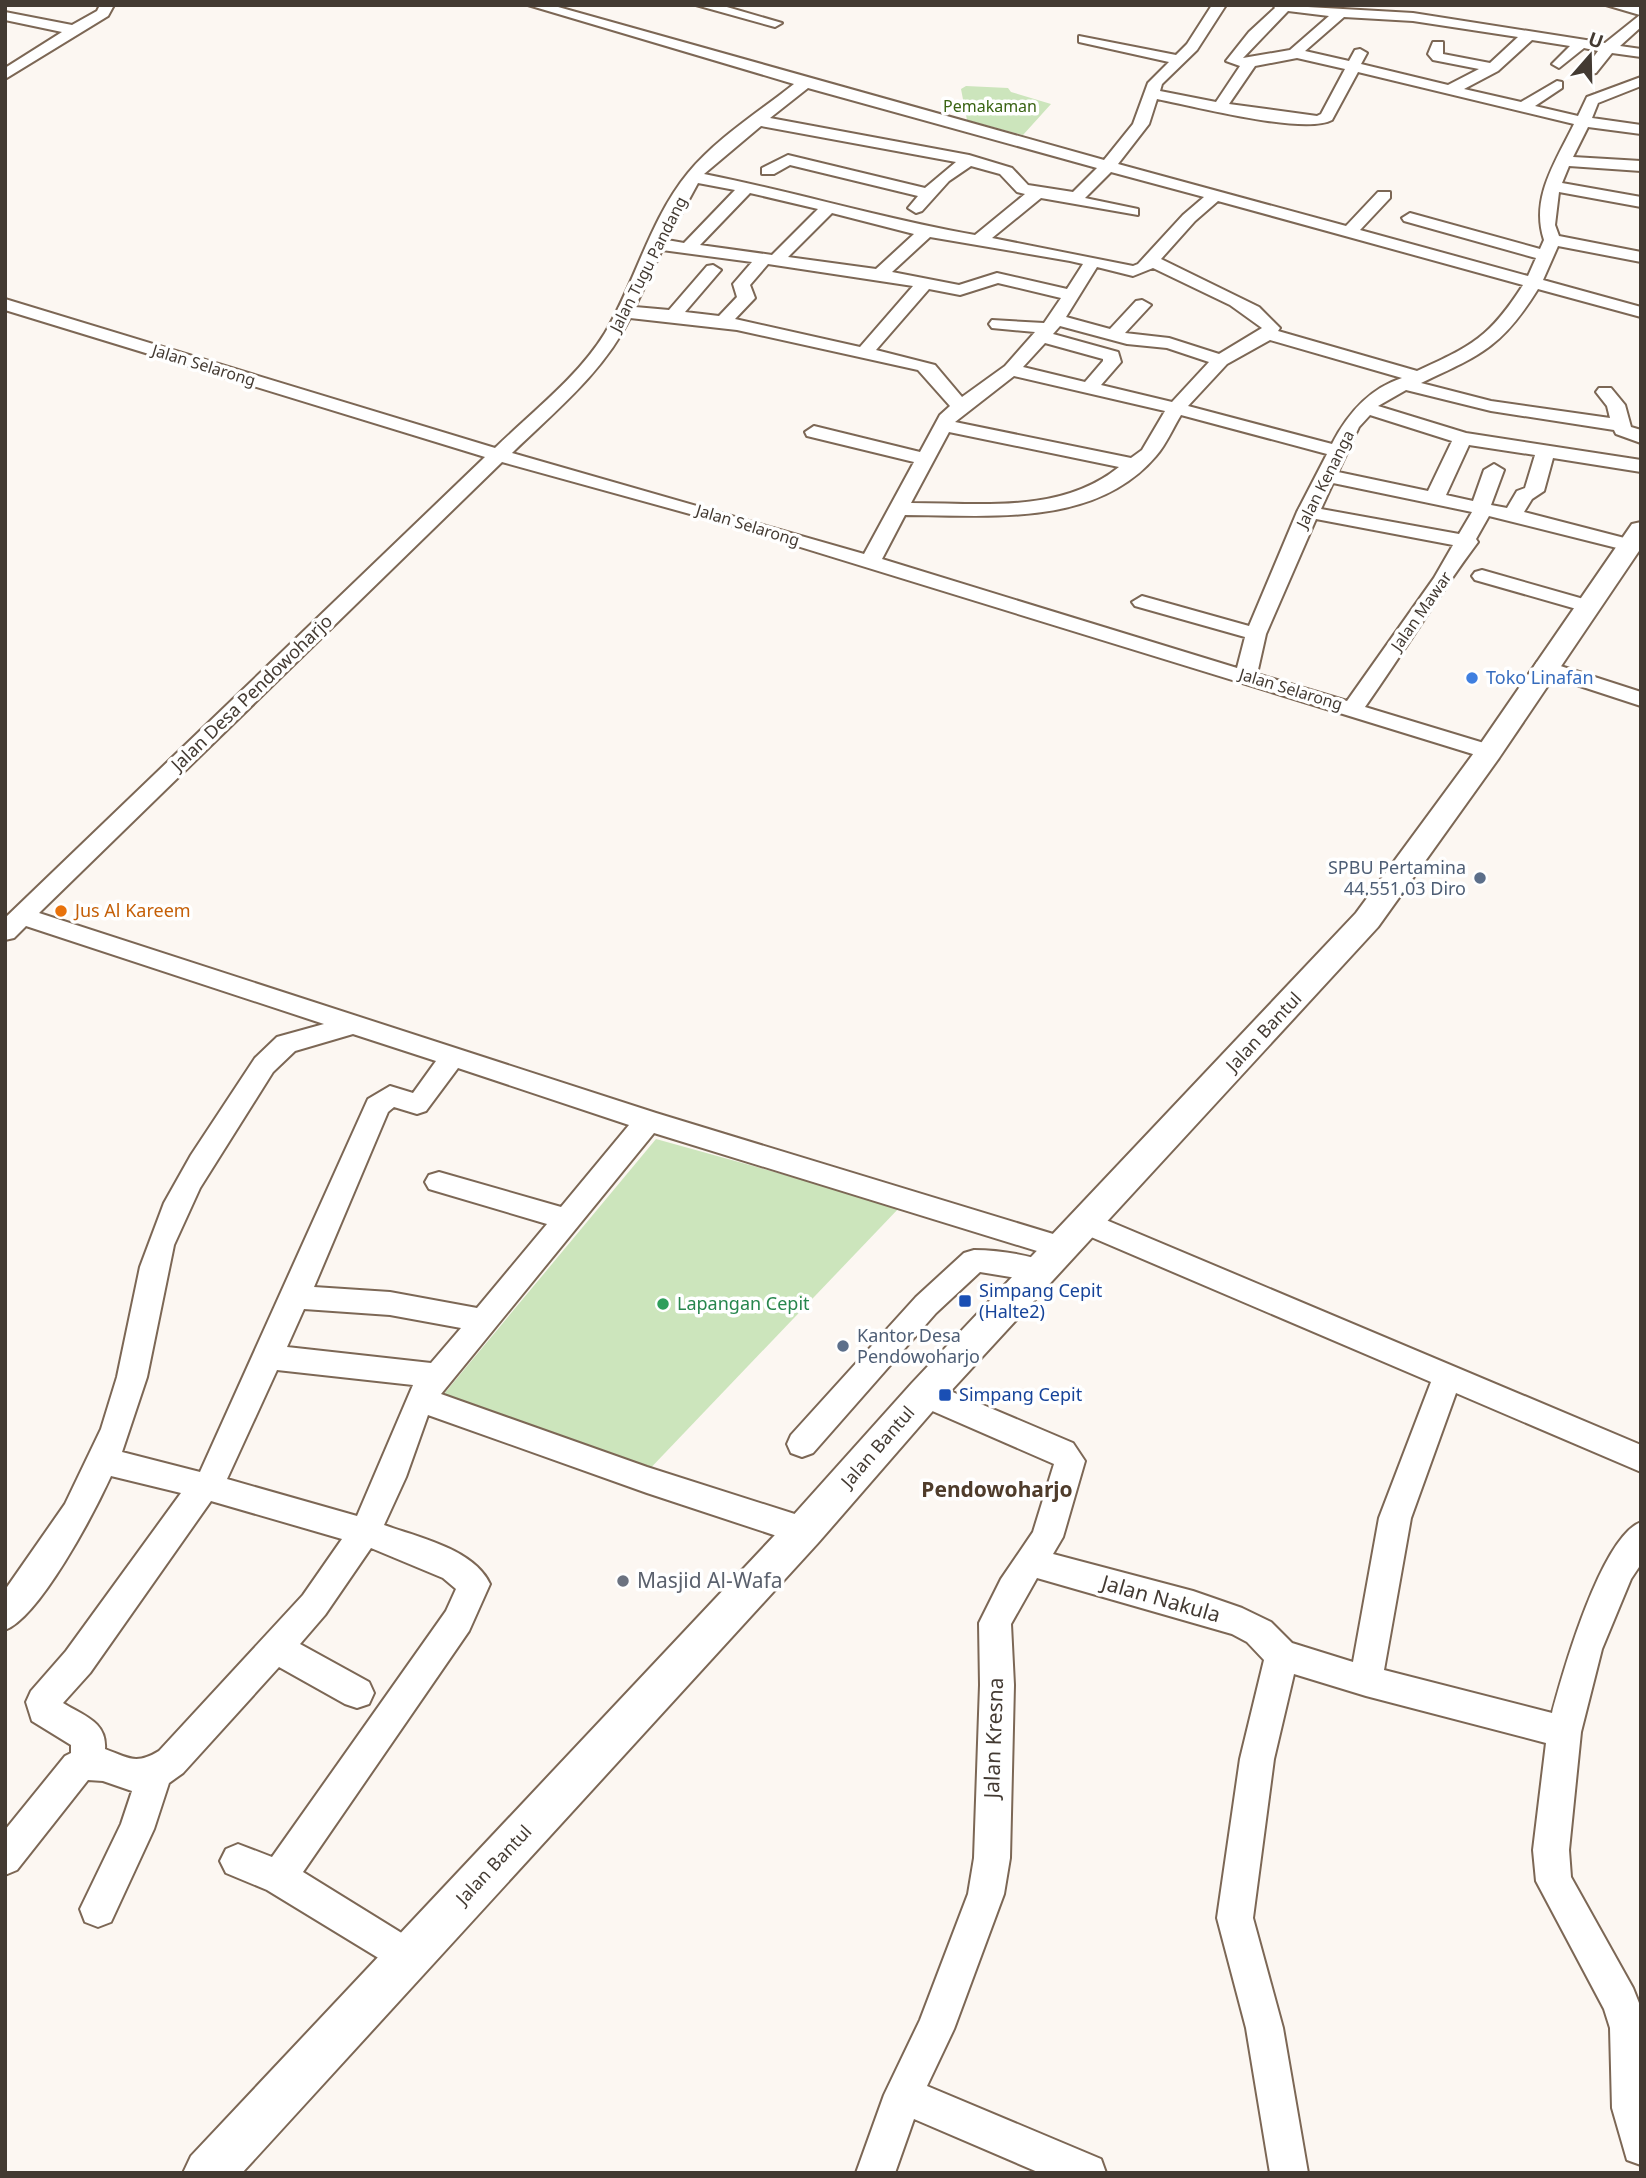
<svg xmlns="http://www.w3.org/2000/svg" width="1646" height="2178" viewBox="0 0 1646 2178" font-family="'Noto Sans',sans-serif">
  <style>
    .green { fill: #cce5bc }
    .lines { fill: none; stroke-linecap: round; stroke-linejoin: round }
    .minor-casing { stroke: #7c6755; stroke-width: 4 }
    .major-casing { stroke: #7c6755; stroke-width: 4 }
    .minor { fill: #fff; fill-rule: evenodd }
    .major { fill: #fff; fill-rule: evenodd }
    .shop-dot { fill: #3f7fe0; stroke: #fff; stroke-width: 2.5 }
    .service-dot { fill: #5c6f8a; stroke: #fff; stroke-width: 2.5 }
    .food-dot { fill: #e8710a; stroke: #fff; stroke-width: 2.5 }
    .transit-dot { fill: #1a4fb4; stroke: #fff; stroke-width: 2.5 }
    .leisure-dot { fill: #2e9e5b; stroke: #fff; stroke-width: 2.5 }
    .worship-dot { fill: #6b7280; stroke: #fff; stroke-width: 2.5 }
    .labels { text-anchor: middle; stroke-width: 7; stroke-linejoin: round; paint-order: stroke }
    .far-park-label { font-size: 16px; fill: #3a6413; stroke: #fff }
    .far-street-label { font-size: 16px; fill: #433a32; stroke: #fff }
    .shop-label { font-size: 18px; fill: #366cbe; stroke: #fff; text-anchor: start }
    .street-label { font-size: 18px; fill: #433a32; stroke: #fff }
    .service-label { font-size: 18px; fill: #4e5e75; stroke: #fff; text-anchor: end }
    .food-label { font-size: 18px; fill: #c56008; stroke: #fff; text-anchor: start }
    .transit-label { font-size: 18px; fill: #164399; stroke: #fff; text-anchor: start }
    .leisure-label { font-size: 18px; fill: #27864d; stroke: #fff; text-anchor: start }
    .quarter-label { font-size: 21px; font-weight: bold; fill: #4f3c2b; stroke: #fff }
    .near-worship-label { font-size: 21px; fill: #5b616d; stroke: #fff; text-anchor: start }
    .near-street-label { font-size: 21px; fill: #433a32; stroke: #fff }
  </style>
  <rect width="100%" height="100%" fill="#fcf7f2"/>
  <g class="green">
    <path d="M966 86 1008 88 1011 92 1051 104 1023 135 967 120 961 89Z"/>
    <path d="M656 1139 900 1207 643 1476 438 1401Z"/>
  </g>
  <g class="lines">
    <defs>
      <g id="minor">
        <path d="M100 5H114L108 16 5 79V68L62 32 5 20V12L72 25 97 11Z"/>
        <path d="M528 5H551L1104 160 1133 124 1148 83 1169 62 1079 42V36L1176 55 1187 44 1212 5H1226L1197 50 1162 84 1160 91 1216 102 1240 66 1226 61 1249 32 1275 8 1273 5 1413 13 1605 43 1640 15 1606 5 1641 7V27L1620 46 1641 49V57L1612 53 1596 73 1591 74 1584 70 1598 51 1584 48 1559 68 1552 64 1570 46 1532 40 1498 71 1464 89 1521 102 1557 81 1562 82V88L1535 106 1578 116 1587 97 1641 77V86L1598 103 1592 118 1641 125V134L1588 127 1573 157 1641 161V171L1569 166 1562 183 1641 197V207L1559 192 1555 225 1559 236 1641 252V262L1558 246 1543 280 1641 307V317L1538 289C1502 347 1481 355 1421 383L1491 401 1610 418 1607 406 1596 392 1599 388H1611L1625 405 1631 427 1641 430V443L1616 434 1614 430 1491 411 1406 390 1378 406 1466 433 1641 460V472L1553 458 1544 491 1532 499 1524 512 1636 541 1639 545 1629 551 1489 516 1476 539 1478 542C1439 594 1403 653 1365 707L1497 747 1500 752 1489 759 719 522 502 462 39 913 656 1113 1063 1237 1073 1240 1077 1248 1073 1256 1063 1259 654 1133 441 1394 647 1467 804 1517 815 1521 820 1531 815 1541 804 1545 647 1493 428 1415 406 1477 384 1525C417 1537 474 1549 490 1584L469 1631 303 1872 421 1945 426 1958 421 1971 408 1976 267 1890 226 1873 220 1861 226 1849 238 1844 272 1857 446 1611 456 1589 443 1578 371 1548 325 1615 300 1644 369 1682 374 1693 369 1704 357 1708 345 1704 279 1667 183 1773 169 1783 154 1829 111 1922 98 1927 85 1922 80 1909 121 1824 132 1791 103 1781 88 1780 17 1870 5 1875V1830L65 1756 71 1753V1745L32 1721 26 1702 31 1691 66 1651 181 1493 111 1476C95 1511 40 1617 5 1630V1590L65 1504 101 1429 117 1377 140 1267 164 1203 191 1155 255 1058 277 1037 324 1024 26 926 14 938 5 940V918L485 457 5 310V299L495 448C532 412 578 377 605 333 635 283 650 219 688 173 717 138 759 112 794 84ZM1288 11 1329 16 1290 50 1243 58ZM1344 17 1413 21 1518 37 1490 63 1443 54V42H1433L1428 54 1433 60 1479 69 1448 85 1361 64 1367 53 1360 49 1355 50 1349 61 1305 51ZM1297 58 1345 69 1321 114 1317 116 1229 104 1255 66ZM1358 72 1574 124C1556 161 1530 198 1544 240L1540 249 1410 213 1402 218 1404 221 1536 258 1528 276 1360 230 1390 198V192H1378L1346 226 1118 164 1149 124 1157 99C1193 106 1304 135 1332 120ZM808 88 1097 168 1073 192 1028 185 1012 168 969 155 770 118ZM761 126 956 162 925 188 788 155 762 168V174H774L790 165 918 196 908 208 916 213 922 211 949 181 971 166 1000 174 1017 192 1025 194 975 235C884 219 795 192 704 174ZM1111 172 1204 197 1183 215 1138 264 1133 266 992 238 1041 198 1138 215V209L1085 198ZM698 183 735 190 684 243 667 240ZM750 193 818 209 772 255 700 245ZM1218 201 1523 285C1490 337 1472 346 1417 371L1278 331 1280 328 1259 307 1161 259 1195 221ZM832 213 914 234 876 269 788 257ZM930 237 1070 261 1083 264 1067 289 997 273 959 285 892 272ZM662 250 752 262 733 284 737 297 719 316 685 312 721 270 713 265 707 266 669 310 635 307ZM768 264 913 286 860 347 735 319 755 298 750 285ZM1097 267 1133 276 1153 268 1230 305 1262 328 1219 354 1169 338 1125 333 1151 305 1142 300 1136 301 1110 329 1066 317ZM998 283 1061 298 1044 323 992 320 989 324 992 328 1035 332 1005 366 962 397 935 365 876 350 929 289 960 295ZM630 318 737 330 918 370 950 406 940 415 920 452 814 426 805 432 807 436 914 462 864 554 512 453C554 412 604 372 630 318ZM1060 326 1127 344 1167 348 1209 362 1172 402 1101 385 1121 362 1118 352 1053 334ZM1270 340 1402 378C1369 389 1348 413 1332 444L1188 406 1227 364ZM1045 343 1103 359V361L1085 382 1023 367ZM1014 376 1165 411 1142 450 1131 458 955 422ZM1181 415 1327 454 1297 512 1249 626 1142 596 1132 602 1135 606 1245 637 1237 668 882 559 905 515C989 515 1095 528 1156 456 1166 445 1173 428 1181 415ZM1370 415 1452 441 1428 491 1338 472 1359 427ZM949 432 1119 467C1061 514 981 503 911 503ZM1469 445 1535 455 1525 488 1517 491 1507 508 1491 505 1504 470 1494 464 1484 470 1473 501 1446 495ZM1333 483 1472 512 1459 534 1321 509ZM1316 519 1453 545 1434 578 1347 701 1257 674 1266 634ZM353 1034 436 1061 413 1093 390 1086 368 1099 200 1472 122 1452 147 1377 174 1245 200 1188 273 1072 295 1051ZM458 1068 629 1125 561 1207 439 1172 429 1175 425 1182 429 1189 547 1224 477 1308 390 1292 314 1287 388 1112 394 1107 417 1114 426 1111ZM304 1309 390 1315 461 1328 431 1363 287 1347ZM277 1370 413 1385 357 1516 227 1479ZM211 1501 342 1539 303 1595 159 1751C136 1765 129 1758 105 1749 107 1722 84 1716 63 1703L90 1673Z"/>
        <path d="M696 5H720L782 23 775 27Z"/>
        <path d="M1482 570 1594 602 1597 606 1587 612 1475 580 1472 576 1475 572Z"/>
        <path d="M1545 661 1641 692V706L1537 672 1534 667 1537 662Z"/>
        <path d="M1087 1212 1641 1445V1472L1456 1393 1411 1518 1384 1670 1552 1713C1563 1672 1601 1537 1641 1522V1564L1631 1579 1602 1649 1581 1732 1569 1850 1571 1877 1633 1988 1641 2008V2165L1627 2160 1612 2108 1610 2028 1604 2009 1536 1881 1533 1850 1546 1743 1366 1696 1294 1674 1274 1759 1253 1918 1283 2028 1308 2173H1270L1246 2028 1217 1918 1240 1759 1264 1660 1247 1642 1232 1634 1037 1578 1011 1624 1014 1685 1010 1858 1004 1894 954 2029 927 2086 1101 2159 1106 2173H1040L914 2119 895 2173H856L884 2095 920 2020 968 1894 974 1858 980 1685 979 1623 1001 1579 1033 1532 1054 1464 914 1403 910 1394 914 1385 925 1382 936 1385 1073 1443 1085 1461 1063 1537 1053 1554 1193 1591 1242 1608 1271 1622 1292 1643 1353 1662 1379 1518 1431 1382 1077 1231 1073 1223 1077 1215Z"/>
        <path d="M974 1250C1000 1250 1027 1255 1052 1263L1056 1271 1052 1279 1042 1282 980 1272 936 1313 813 1453 802 1457 791 1453 787 1444 791 1435 916 1297 964 1253Z"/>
      </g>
      <path id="major" d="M1641 522V548L1499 758 1378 927 938 1405 818 1543 242 2173H183L191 2156 790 1519 912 1383 1356 913 1479 746 1632 524Z"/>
    </defs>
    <use href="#minor" class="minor-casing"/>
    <use href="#major" class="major-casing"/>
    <use href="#minor" class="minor"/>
    <use href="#major" class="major"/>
  </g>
  <circle class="shop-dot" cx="1472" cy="678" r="7"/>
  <g class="service-dot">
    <circle cx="1480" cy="878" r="7"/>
    <circle cx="843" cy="1346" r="7"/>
  </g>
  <circle class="food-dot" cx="61" cy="911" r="7"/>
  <g class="transit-dot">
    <rect x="958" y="1294" width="14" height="14" rx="3.5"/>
    <rect x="938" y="1388" width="14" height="14" rx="3.5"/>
  </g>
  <circle class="leisure-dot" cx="663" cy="1304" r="7"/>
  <circle class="worship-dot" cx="623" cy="1581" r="7"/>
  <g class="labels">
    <g class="far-park-label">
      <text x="990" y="112">Pemakaman</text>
    </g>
    <g class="far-street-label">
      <text transform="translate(648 264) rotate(-63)" y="6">Jalan Tugu Pandang</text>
      <text transform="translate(204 365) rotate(17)" y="6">Jalan Selarong</text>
      <text transform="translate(1325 479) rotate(-63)" y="6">Jalan Kenanga</text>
      <text transform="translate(748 525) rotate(17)" y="6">Jalan Selarong</text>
      <text transform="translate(1421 611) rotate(-55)" y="6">Jalan Mawar</text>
      <text transform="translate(1291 689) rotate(17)" y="6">Jalan Selarong</text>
    </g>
    <g class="shop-label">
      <text x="1486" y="684">Toko Linafan</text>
    </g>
    <g class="street-label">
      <text transform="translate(252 693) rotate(-44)" y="6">Jalan Desa Pendowoharjo</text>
      <text transform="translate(1264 1032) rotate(-47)" y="6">Jalan Bantul</text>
      <text transform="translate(878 1447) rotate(-49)" y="6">Jalan Bantul</text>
      <text transform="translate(494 1865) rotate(-47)" y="6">Jalan Bantul</text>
    </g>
    <g class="service-label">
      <text x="1466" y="874">SPBU Pertamina<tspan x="1466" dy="21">44.551.03 Diro</tspan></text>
      <text x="857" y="1342" text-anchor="start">Kantor Desa<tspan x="857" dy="21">Pendowoharjo</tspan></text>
    </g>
    <g class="food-label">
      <text x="75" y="917">Jus Al Kareem</text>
    </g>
    <g class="transit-label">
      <text x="979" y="1297">Simpang Cepit<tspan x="979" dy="21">(Halte2)</tspan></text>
      <text x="959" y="1401">Simpang Cepit</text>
    </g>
    <g class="leisure-label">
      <text x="677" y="1310">Lapangan Cepit</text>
    </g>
    <g class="quarter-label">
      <text x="997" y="1497">Pendowoharjo</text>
    </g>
    <g class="near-worship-label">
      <text x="637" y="1588">Masjid Al-Wafa</text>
    </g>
    <g class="near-street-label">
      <text transform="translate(1161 1599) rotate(16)" y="7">Jalan Nakula</text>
      <text transform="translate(994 1738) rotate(-88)" y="7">Jalan Kresna</text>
    </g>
  </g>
  <rect width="1646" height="2178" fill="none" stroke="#433a32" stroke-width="14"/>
  <g transform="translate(1590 56) rotate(20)" stroke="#ffffff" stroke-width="5" paint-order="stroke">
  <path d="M0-5L12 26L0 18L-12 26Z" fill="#433a32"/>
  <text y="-10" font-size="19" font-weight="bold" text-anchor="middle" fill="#433a32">U</text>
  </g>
</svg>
